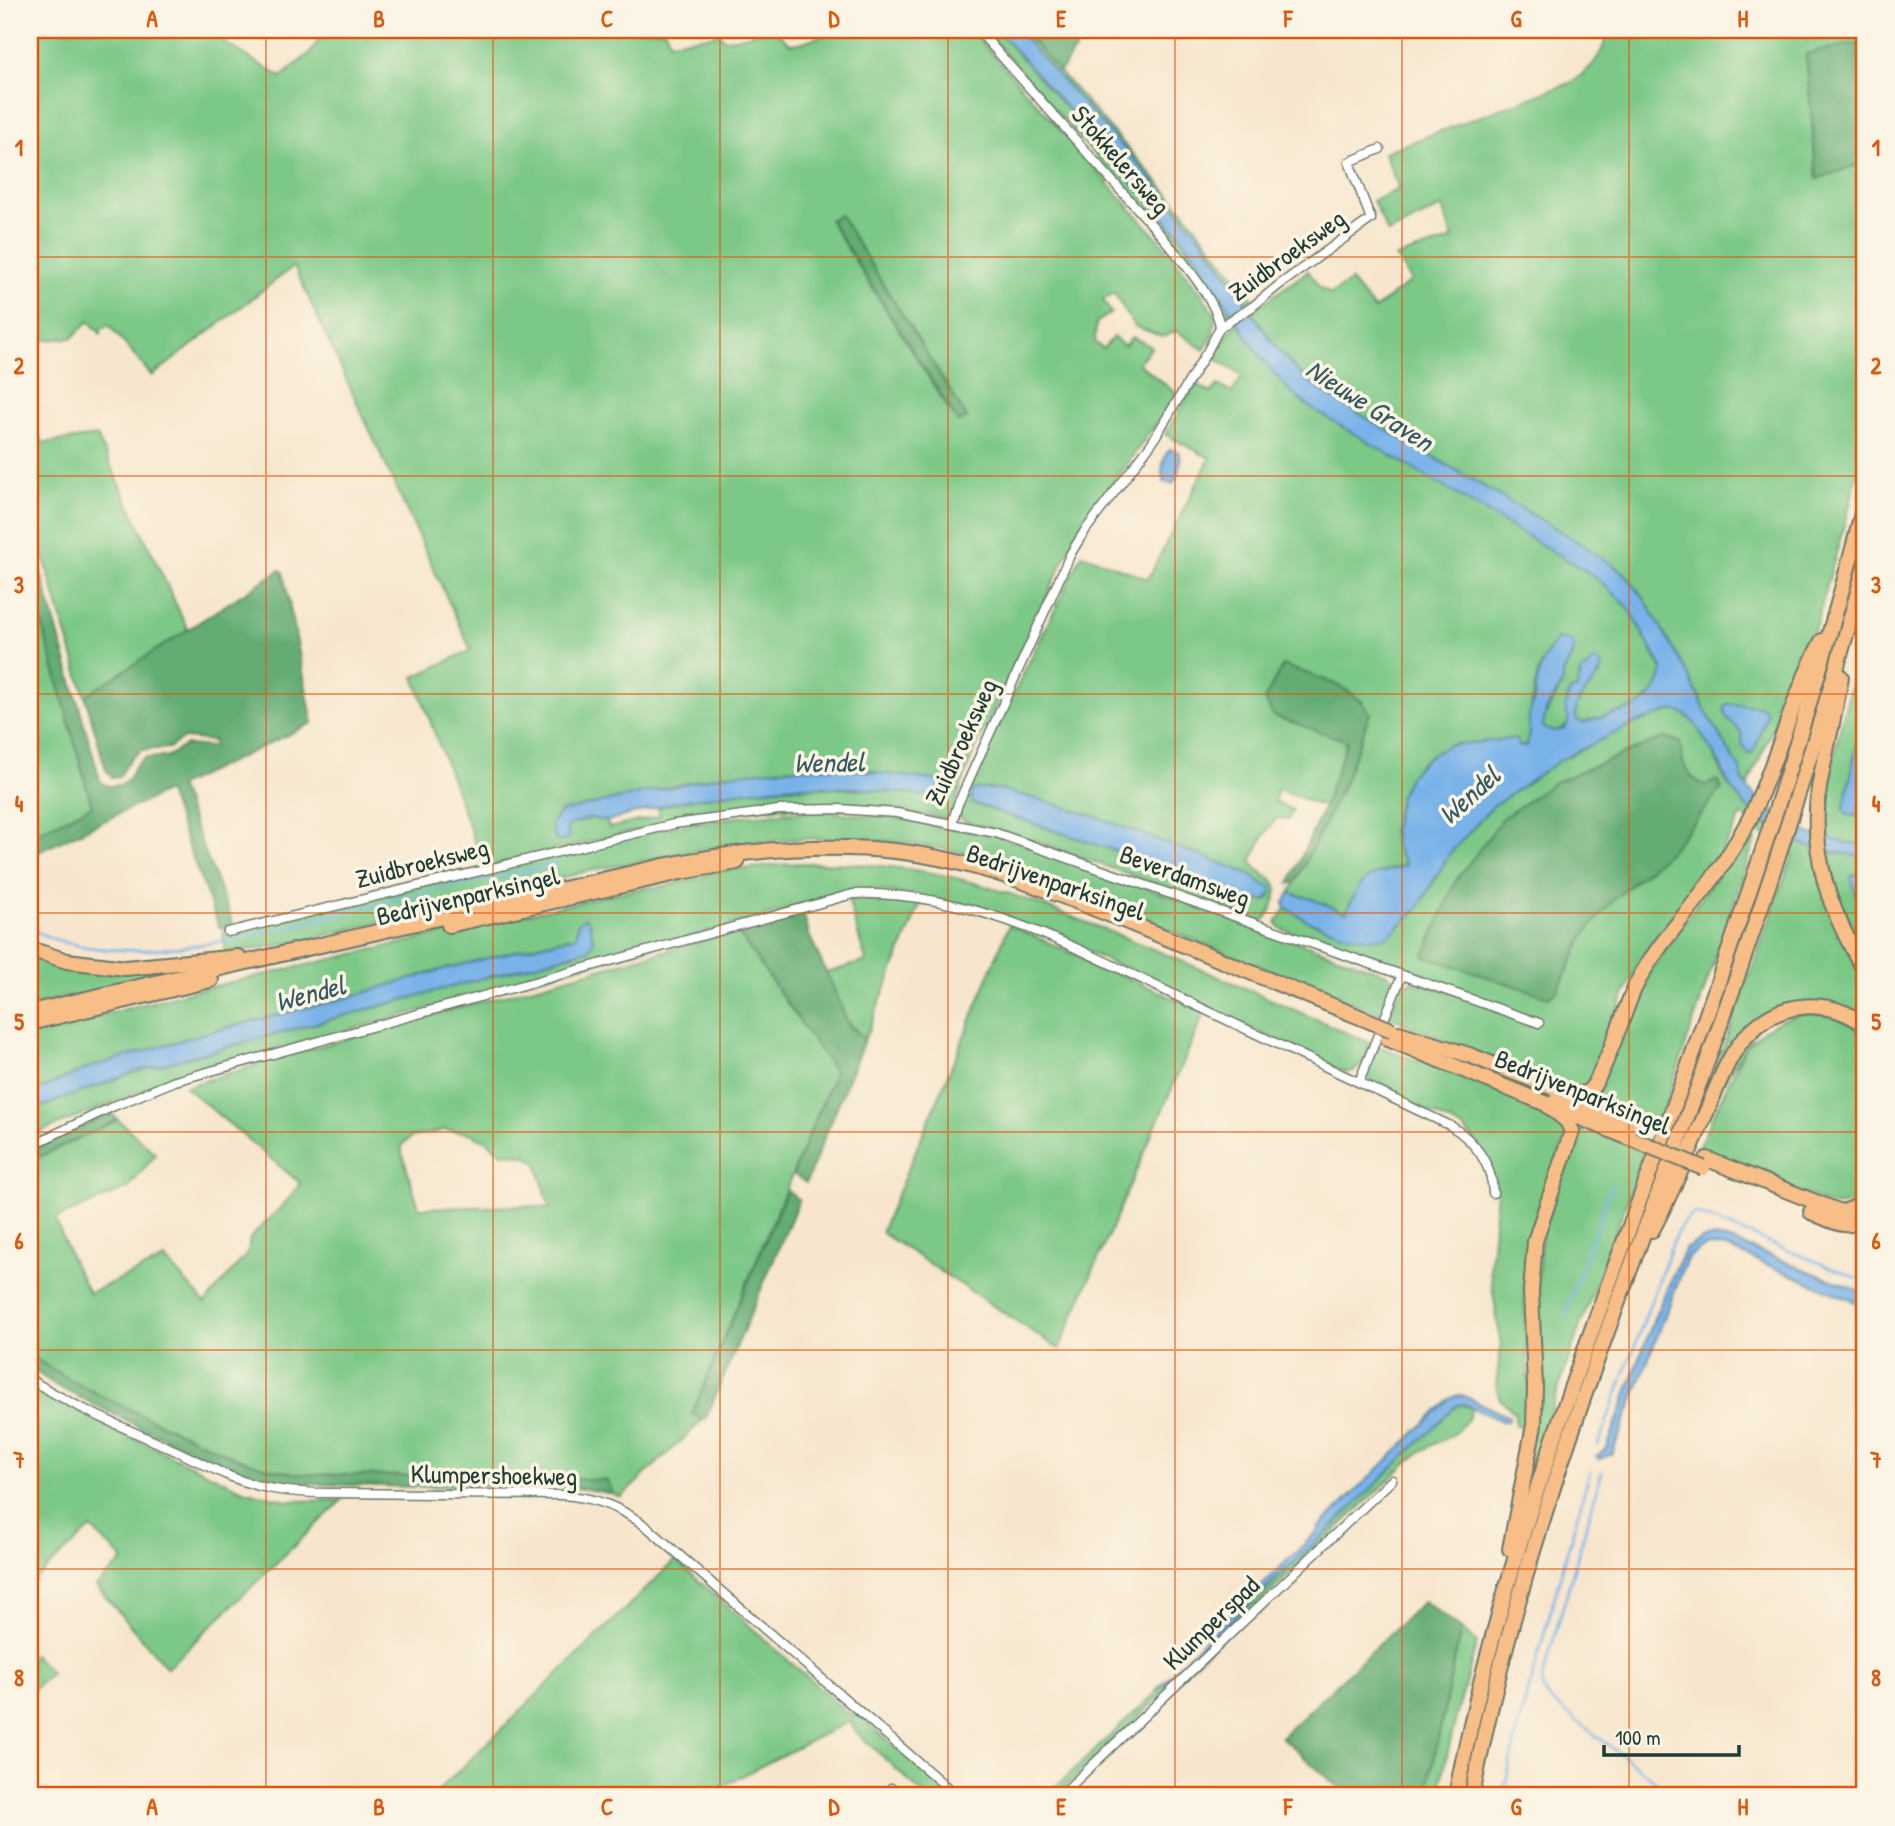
<svg xmlns="http://www.w3.org/2000/svg" width="1895" height="1826" viewBox="0 0 1895 1826" font-family="'Patrick Hand',sans-serif">
  <style>
    .green { fill: #7bc886; stroke: #4d825d; stroke-width: 2; fill-rule: evenodd }
    .forest { fill: #64ac73; stroke: #427454; stroke-width: 2 }
    .water { fill: #79b2e9; stroke: #4c788e; stroke-width: 2 }
    .lines { fill: none; stroke-linecap: round; stroke-linejoin: round }
    .stream { stroke: #79b2e9; stroke-width: 2.5 }
    .street-casing { stroke: #6b786a; stroke-width: 11 }
    .highway-casing { stroke: #6b786a; stroke-width: 18 }
    .street { stroke: #fff; stroke-width: 8 }
    .highway { stroke: #f7be88; stroke-width: 14 }
    .highway-bridge-casing { stroke: #6b786a; stroke-width: 18; stroke-linecap: butt }
    .highway-bridge { stroke: #f7be88; stroke-width: 14 }
    .grid { fill: none; stroke: #de580e; stroke-width: 2; stroke-opacity: 0.55 }
    .labels { text-anchor: middle; stroke-width: 7; stroke-linejoin: round; paint-order: stroke }
    .street-label { font-size: 26px; fill: #1f3d34; stroke: #fcf5e5 }
    .water-label { font-size: 28px; font-style: italic; fill: #365a61; stroke: #fcf5e5 }
    .neatline { fill: none; stroke: #de580e; stroke-width: 2.5 }
    .grid-label { font-size: 23px; text-anchor: middle; font-weight: bold; fill: #de580e }
  </style>
  <rect width="100%" height="100%" fill="#fcf5e5"/>
  <filter id="ink" filterUnits="userSpaceOnUse"><feTurbulence type="fractalNoise" baseFrequency=".0143" numOctaves="2"/><feDisplacementMap in="SourceGraphic" scale="14" xChannelSelector="R" yChannelSelector="G"/><feConvolveMatrix kernelMatrix="1 2 1 2 8 2 1 2 1" color-interpolation-filters="sRGB"/></filter>
  <filter id="wash" filterUnits="userSpaceOnUse"><feTurbulence type="fractalNoise" baseFrequency=".00686" numOctaves="4" result="noise"/><feDisplacementMap in="SourceGraphic" scale="28" xChannelSelector="R" yChannelSelector="G"/><feGaussianBlur stdDeviation="1.57" result="paint"/><feColorMatrix in="noise" values="0 0 0 0 0 0 0 0 0 0 0 0 0 0 0 0 0 1.4 0 .05"/><feComposite in="paint" operator="in"/></filter>
  <g filter="url(#wash)">
    <rect width="100%" height="100%" fill="#f7e6cd"/>
    <g class="green">
      <path d="M30 30H204L281 77 311 52 324 30H665L670 42 721 34 723 39C742 39 757 30 775 30L790 44 800 43 837 30H971L1160 241 1199 290 1215 315 1213 335 1204 350 1177 331 1163 337 1134 326 1114 293 1103 300 1111 313 1096 323 1095 342 1103 349 1113 337 1124 346 1132 337 1152 347 1138 363 1177 394 1092 513 1069 549 971 758 950 819 874 809 781 808 732 811 681 820 484 867 414 677 471 650 294 266 152 376 109 325 100 330 102 335 89 321 72 338 30 341ZM840 216 967 418 949 410 830 221ZM834 767 872 770 942 797C861 788 797 782 716 795 696 798 677 801 658 808L660 816 609 828 607 821 590 818 569 825 567 830 560 812 723 775 776 769Z"/>
      <path d="M985 30H997L1184 241 1218 287 1231 313 1227 315 1167 237Z"/>
      <path d="M1017 30H1022L1182 209 1253 299 1247 302 1203 240Z"/>
      <path d="M1608 30H1865V45L1849 44 1806 54 1817 179 1865 162V281L1862 299H1865V439L1849 508 1812 639 1747 787 1742 780 1739 769 1707 714 1694 686 1645 600 1628 577 1613 565 1570 537 1314 387 1282 356 1252 311 1308 271 1320 288 1331 294 1351 281 1374 309 1411 281 1396 257 1453 239 1442 207 1388 233 1373 201 1399 189 1384 152 1570 83C1592 69 1603 56 1608 30Z"/>
      <path d="M1237 321 1270 368 1300 401 1596 577 1629 608 1663 672C1659 688 1650 699 1636 707L1583 723 1576 719C1573 702 1588 685 1601 674L1589 668 1579 676C1579 688 1572 713 1567 725 1558 731 1552 734 1542 727L1543 720 1563 682V674L1573 653 1558 639C1532 664 1531 711 1528 744L1523 748 1518 746 1517 740 1513 739 1462 745 1457 743C1448 748 1435 752 1427 758 1388 788 1402 823 1406 865 1367 877 1362 874 1346 914L1312 899 1290 893 1344 784 1370 713 1283 665 1265 700 1274 716 1348 741 1324 807 1278 789 1274 802 1293 810 1288 820 1277 818 1266 832 1251 861C1260 880 1285 875 1274 902 1271 911 1269 917 1261 922L1036 841 966 822 959 817 962 799 1082 554 1148 579 1210 458 1165 434 1196 384 1211 393 1218 385 1232 393 1242 376 1213 357ZM998 789 1096 817 1250 874 1262 884 1271 887 1270 898 1266 901 1257 899H1240L1134 857 977 805 987 790Z"/>
      <path d="M30 425 44 443 97 436 188 630 85 696 30 512Z"/>
      <path d="M30 580 92 806 30 836Z"/>
      <path d="M1865 634V742L1858 738 1844 809 1848 815 1865 816V845L1831 841C1819 784 1850 691 1865 634Z"/>
      <path d="M1673 710C1698 711 1715 758 1724 777 1730 789 1742 802 1751 812 1768 829 1791 839 1813 848L1865 975V1020L1845 1008 1764 1016 1691 1136 1793 854 1770 841 1758 831 1657 1130 1593 1106V1100L1635 994 1752 824 1742 815C1730 835 1721 856 1708 875 1692 897 1673 916 1657 937 1642 957 1630 980 1621 1002 1608 1030 1608 1076 1576 1090L1457 1046 1388 1016 1402 986 1412 981 1513 1010 1281 929 1276 923 1286 908 1310 922 1348 935 1418 908 1450 853 1492 807 1560 760 1635 723ZM1679 742C1682 763 1684 777 1705 785L1670 851 1612 901 1586 933 1557 991 1548 997 1455 882 1503 818 1555 782Z"/>
      <path d="M808 811C875 814 939 823 1004 837L1385 973 1391 977 1394 984 1384 1015C1311 987 1239 959 1167 929 1087 896 1007 858 921 845 833 832 745 839 658 858 622 866 584 868 550 883L291 943 225 954 223 933 675 826 742 816Z"/>
      <path d="M1831 852 1865 857V876L1854 875 1856 896 1865 914V951C1847 920 1832 888 1831 852Z"/>
      <path d="M799 863C849 863 898 865 947 876 999 888 1048 907 1098 927 1190 963 1279 1003 1370 1043 1365 1057 1363 1073 1345 1072L1037 928 915 895 879 891 853 892 174 1078 30 1136V1111L134 1072 588 950 577 932V936L555 941 444 969 339 1000 209 1032 88 1068 30 1094V1036L47 1030 185 993 635 889 664 886 696 879 713 872Z"/>
      <path d="M848 899 921 902 865 1038C843 1024 837 995 826 973L866 961Z"/>
      <path d="M1009 925 1205 1012 1059 1349 881 1232 957 1054Z"/>
      <path d="M737 931 835 1072 692 1414 703 1420 621 1497 613 1494 608 1482 605 1480 301 1474C257 1470 219 1450 179 1432 128 1409 76 1386 30 1355V1161L118 1120 156 1154 128 1188 55 1219 73 1263 89 1293 165 1259 205 1303 248 1253 250 1238 288 1200 300 1183 185 1087 288 1055ZM445 1130 470 1133 487 1141 500 1152 525 1156 536 1161 550 1208 526 1206 419 1208 402 1153V1145L412 1137Z"/>
      <path d="M30 952 60 962 218 961 30 1006Z"/>
      <path d="M1809 1013C1831 1016 1850 1019 1865 1036V1186C1858 1203 1847 1207 1830 1205L1698 1148 1745 1048C1762 1028 1783 1016 1809 1013Z"/>
      <path d="M1376 1045 1419 1062 1421 1060 1554 1114 1565 1128V1139L1540 1204 1529 1238 1524 1293 1529 1391 1527 1429 1515 1425V1413L1500 1399 1496 1386 1501 1346 1490 1270 1497 1191 1490 1164 1480 1146 1464 1129 1371 1083 1367 1072Z"/>
      <path d="M1584 1124 1642 1152 1637 1175 1578 1331 1529 1476 1535 1308 1542 1231 1577 1139Z"/>
      <path d="M30 1382 53 1398 121 1432 243 1490 288 1501 342 1500 167 1668 96 1586 124 1560 91 1528 30 1584Z"/>
      <path d="M1460 1404 1472 1408 1468 1419 1454 1434 1423 1450 1411 1459 1055 1796H1046L1330 1529 1451 1410Z"/>
      <path d="M675 1560 850 1715 854 1711 952 1796H925L853 1729 851 1720 703 1796H433Z"/>
      <path d="M1461 1629 1477 1642 1455 1721 1438 1796H1426Z"/>
      <path d="M33 1654 51 1673 30 1693V1657Z"/>
    </g>
    <g class="forest">
      <path d="M1022 30H1088L1060 72Z"/>
      <path d="M1849 44 1865 45V162L1817 179 1806 54Z"/>
      <path d="M840 215 967 418 958 422 830 220Z"/>
      <path d="M30 535 101 783 109 786 120 785 128 779 136 765 145 758 166 757 186 745 213 747 214 741 184 738 169 748 142 750 131 758 119 777 112 778 106 770 85 696 280 570 283 572 313 723 179 786 235 928 228 930 219 927 167 791 30 856V836L92 806 30 580Z"/>
      <path d="M1283 665C1311 676 1356 685 1370 713L1344 784 1296 881 1289 884 1324 807 1347 741 1274 716 1264 700Z"/>
      <path d="M1665 737 1680 742C1682 763 1684 777 1705 785L1717 780 1722 788 1670 851 1612 901 1586 933 1557 991 1548 997 1424 956 1455 882 1503 818 1555 782Z"/>
      <path d="M803 912 809 935 841 1004 845 1019 851 1028 865 1038 806 1183 793 1174 835 1072 737 931Z"/>
      <path d="M111 1113 118 1120 30 1161V1150Z"/>
      <path d="M787 1190 799 1200 707 1416 703 1420 692 1414Z"/>
      <path d="M30 1355C76 1386 128 1409 179 1432 219 1450 257 1470 301 1474L605 1480 608 1482 613 1494 585 1489 554 1487H414L276 1483 226 1466 146 1430 58 1387 30 1368Z"/>
      <path d="M1424 1601 1461 1629 1426 1796H1348L1281 1737Z"/>
    </g>
    <g class="water">
      <path d="M997 30H1017C1079 100 1145 168 1204 242 1245 294 1272 361 1330 397L1570 537 1613 565 1628 577 1645 600 1687 672 1707 714 1740 769C1741 781 1748 789 1756 797 1785 829 1823 841 1865 845V857L1813 848 1793 840 1767 824 1746 807 1729 785 1721 766 1695 724 1685 714 1673 710 1635 723 1560 760 1492 807 1450 853 1418 908 1387 937 1368 939 1348 935 1310 922 1286 908 1284 904 1290 893 1312 899 1346 913C1362 874 1366 877 1406 865L1395 846 1393 829 1400 796 1410 775 1428 757 1449 745 1513 739 1517 740 1519 746 1526 747C1531 737 1528 725 1529 715 1530 709 1533 705 1534 699 1538 676 1541 656 1558 639L1570 641 1575 647 1563 674V682L1546 710 1543 727C1551 734 1570 732 1568 718 1568 714 1565 711 1565 707 1565 701 1569 695 1571 690H1576L1582 670 1589 668 1591 662 1597 661 1602 666C1598 686 1572 696 1576 719L1583 723 1636 707C1650 699 1663 685 1662 668L1629 608 1596 577 1314 410C1254 369 1229 297 1185 242 1165 217 1142 194 1121 170 1080 123 1039 76 997 30Z"/>
      <path d="M1170 449 1179 452C1182 461 1180 478 1172 484L1164 482C1160 474 1163 456 1170 449Z"/>
      <path d="M1726 704 1762 706 1767 714 1753 753 1749 754 1742 744V734L1727 718 1724 710Z"/>
      <path d="M1858 738 1865 742V816L1848 815 1844 809Z"/>
      <path d="M834 767 950 782 955 788 950 797H942L855 788 793 786 743 791 676 802 607 821 590 818 569 825 567 830 569 838 559 842 556 840 551 825 560 812 723 775 776 769Z"/>
      <path d="M974 789H998L1041 800 1096 817 1250 874 1262 884 1271 887 1272 891 1266 901 1257 899H1240L1134 857 972 803 971 792Z"/>
      <path d="M1854 875 1865 876V914L1856 896 1851 876Z"/>
      <path d="M585 918 589 921 594 942 588 950 134 1072 30 1111V1094L88 1068 209 1032 339 1000 444 969 556 941 577 936 578 922Z"/>
      <path d="M1716 1237 1732 1241 1865 1293V1306L1727 1248C1707 1244 1702 1245 1687 1259L1612 1454 1599 1459 1596 1456 1607 1448 1655 1316 1680 1259 1685 1249 1702 1239Z"/>
      <path d="M1457 1395H1462L1509 1417 1507 1421H1502L1464 1404 1456 1406 1330 1529 1155 1691 1203 1641 1316 1533 1320 1526 1448 1400Z"/>
    </g>
    <g class="lines">
      <g class="stream">
        <path d="M1865 714V713"/>
        <path d="M1858 738 1861 728"/>
        <path d="M30 928C115 978 274 931 364 908 427 893 492 878 556 864"/>
        <path d="M1564 1317 1612 1184"/>
        <path d="M1598 1445 1676 1234 1685 1221 1695 1213 1865 1281"/>
        <path d="M1602 1472 1542 1679V1688L1551 1701 1675 1796"/>
        <path d="M1503 1796 1517 1731 1590 1471"/>
      </g>
    </g>
  </g>
  <g filter="url(#ink)">
    <g class="lines">
      <defs>
        <g id="street">
          <path d="M978 30C1021 78 1063 126 1106 174 1134 206 1216 289 1220 327"/>
          <path d="M952 823 958 804 1071 553 1084 532 1151 444 1208 350 1220 327 1252 307 1279 285 1371 219 1349 162 1380 149"/>
          <path d="M228 932 674 824 779 810 839 809 897 813 996 833 1402 975"/>
          <path d="M1359 1082 1402 975 1539 1023"/>
          <path d="M30 1146 114 1106 175 1081 853 894C975 890 1086 953 1193 1004 1279 1044 1365 1085 1451 1126 1475 1141 1492 1164 1493 1193"/>
          <path d="M30 1379C75 1408 125 1428 174 1450 203 1463 233 1481 264 1487 285 1492 306 1493 328 1493L561 1495C595 1497 620 1507 647 1527L957 1796"/>
          <path d="M890 1796 891 1788"/>
          <path d="M1060 1796 1392 1480"/>
        </g>
        <g id="highway">
          <path d="M1841 677C1835 714 1825 751 1819 788 1809 857 1831 913 1865 971"/>
          <path d="M449 925 681 872 737 862"/>
          <path d="M30 949 67 961 126 968 238 957"/>
          <path d="M30 1012 663 866C741 850 816 843 895 851 985 861 1069 898 1152 932 1225 962 1299 992 1372 1022"/>
          <path d="M30 1023 211 980"/>
          <path d="M1399 1033 1469 1055 1569 1094C1576 1095 1583 1096 1589 1091 1602 1080 1625 1009 1634 989 1650 955 1675 928 1698 898 1718 873 1735 847 1750 818 1778 760 1792 697 1822 641"/>
          <path d="M1388 1039 1632 1139"/>
          <path d="M1558 1098 1636 1130"/>
          <path d="M1707 1159 1841 1212C1853 1210 1861 1205 1865 1193"/>
          <path d="M1811 1212C1829 1219 1849 1233 1865 1217"/>
          <path d="M1652 1230C1672 1192 1689 1152 1706 1113 1718 1086 1727 1055 1749 1033 1781 1000 1829 998 1865 1025"/>
          <path d="M1510 1549 1534 1425 1535 1387 1531 1291 1535 1241 1572 1131 1567 1121 1545 1103"/>
          <path d="M1456 1796C1500 1563 1588 1342 1669 1120 1743 916 1812 712 1865 502"/>
          <path d="M1472 1796C1515 1565 1601 1347 1683 1128 1751 943 1814 756 1865 566"/>
        </g>
      </defs>
      <use href="#street" class="street-casing"/>
      <use href="#highway" class="highway-casing"/>
      <use href="#street" class="street"/>
      <use href="#highway" class="highway"/>
      <defs>
        <g id="highway-bridge">
          <path d="M1372 1022 1392 1030"/>
          <path d="M1632 1139 1703 1168"/>
        </g>
      </defs>
      <use href="#highway-bridge" class="highway-bridge-casing"/>
      <use href="#highway-bridge" class="highway-bridge"/>
    </g>
  </g>
  <path class="grid" d="M266 30V1796M493 30V1796M720 30V1796M948 30V1796M1175 30V1796M1402 30V1796M1629 30V1796M30 257H1865M30 476H1865M30 694H1865M30 913H1865M30 1132H1865M30 1350H1865M30 1569H1865"/>
  <g class="labels">
    <g class="street-label">
      <text transform="translate(1121 160) rotate(49)" y="9">Stokkelersweg</text>
      <text transform="translate(1287 255) rotate(-36)" y="9">Zuidbroeksweg</text>
      <text transform="translate(961 742) rotate(-65)" y="9">Zuidbroeksweg</text>
      <text transform="translate(422 863) rotate(-14)" y="9">Zuidbroeksweg</text>
      <text transform="translate(1185 876) rotate(20)" y="9">Beverdamsweg</text>
      <text transform="translate(1056 882) rotate(19)" y="9">Bedrijvenparksingel</text>
      <text transform="translate(468 896) rotate(-13)" y="9">Bedrijvenparksingel</text>
      <text transform="translate(1583 1092) rotate(22)" y="9">Bedrijvenparksingel</text>
      <text transform="translate(494 1475) rotate(1)" y="9">Klumpershoekweg</text>
      <text transform="translate(1211 1623) rotate(-44)" y="9">Klumperspad</text>
    </g>
    <g class="water-label">
      <text transform="translate(1370 405) rotate(33)" y="10">Nieuwe Graven</text>
      <text transform="translate(829 762) rotate(-1)" y="10">Wendel</text>
      <text transform="translate(1469 795) rotate(-42)" y="10">Wendel</text>
      <text transform="translate(310 993) rotate(-15)" y="10">Wendel</text>
    </g>
  </g>
  <rect width="1895" height="1826" fill="none" stroke="#fcf5e5" stroke-width="77"/>
  <path d="M1604 1745v10h135v-10" fill="none" stroke="#1f3d34" stroke-width="3.5"/>
  <text x="1615" y="1745" font-size="21" fill="#1f3d34" stroke="#fcf5e5" stroke-width="5" paint-order="stroke">100 m</text>
  <rect x="38" y="38" width="1818" height="1749" class="neatline"/>
  <g class="grid-label">
    <text x="152" y="27">A</text>
    <text x="379" y="27">B</text>
    <text x="607" y="27">C</text>
    <text x="834" y="27">D</text>
    <text x="1061" y="27">E</text>
    <text x="1288" y="27">F</text>
    <text x="1516" y="27">G</text>
    <text x="1743" y="27">H</text>
    <text x="19" y="156">1</text>
    <text x="1876" y="156">1</text>
    <text x="19" y="374">2</text>
    <text x="1876" y="374">2</text>
    <text x="19" y="593">3</text>
    <text x="1876" y="593">3</text>
    <text x="19" y="812">4</text>
    <text x="1876" y="812">4</text>
    <text x="19" y="1030">5</text>
    <text x="1876" y="1030">5</text>
    <text x="19" y="1249">6</text>
    <text x="1876" y="1249">6</text>
    <text x="19" y="1468">7</text>
    <text x="1876" y="1468">7</text>
    <text x="19" y="1686">8</text>
    <text x="1876" y="1686">8</text>
    <text x="152" y="1815">A</text>
    <text x="379" y="1815">B</text>
    <text x="607" y="1815">C</text>
    <text x="834" y="1815">D</text>
    <text x="1061" y="1815">E</text>
    <text x="1288" y="1815">F</text>
    <text x="1516" y="1815">G</text>
    <text x="1743" y="1815">H</text>
  </g>
</svg>
